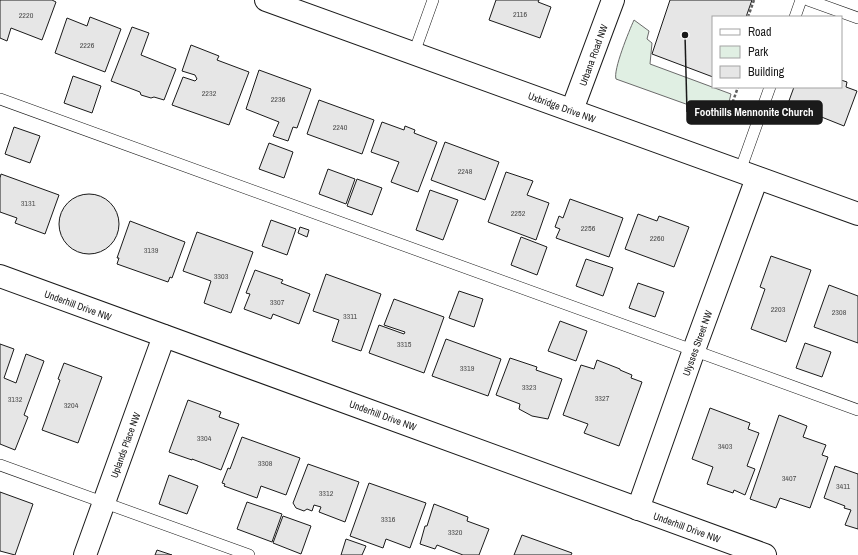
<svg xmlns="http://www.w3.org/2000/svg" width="858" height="555" viewBox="0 0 858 555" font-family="'Archivo Narrow',sans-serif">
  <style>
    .green { fill: #e0efe3; stroke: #6a6a6a }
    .building { fill: #e6e6e6; stroke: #1a1a1a }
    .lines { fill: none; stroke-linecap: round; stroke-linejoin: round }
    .service-casing { stroke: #1a1a1a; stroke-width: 12 }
    .minor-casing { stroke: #1a1a1a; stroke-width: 24 }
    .path { stroke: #5f5f5f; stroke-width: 2.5; stroke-dasharray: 3 2; stroke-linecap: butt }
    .service { stroke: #fff; stroke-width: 11 }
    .minor { stroke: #fff; stroke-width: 22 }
    .labels { text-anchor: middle; stroke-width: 3; stroke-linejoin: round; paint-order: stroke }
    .number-label { font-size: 8px; fill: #4d4d4d }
    .street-label { font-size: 10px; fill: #1a1a1a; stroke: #fff }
    .leader { fill: none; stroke: #1a1a1a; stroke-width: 1.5 }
    .callout-dot { fill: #1a1a1a; stroke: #fff; stroke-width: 1.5 }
    .callout { fill: #1a1a1a; stroke: #1a1a1a; stroke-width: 1.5 }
    .callout-label { font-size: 11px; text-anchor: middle; font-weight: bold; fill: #fff }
  </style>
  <rect width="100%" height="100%" fill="#fff"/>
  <path class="green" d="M634 20 649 31 647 39 652 43 650 64 731 94 725 118 616 79C613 70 629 31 634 20Z"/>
  <g class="building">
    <path d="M0 0H52L56 2 42 40 11 28 7 41 0 38Z"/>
    <path d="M496 0H539L538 2 551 7 540 38 489 20Z"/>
    <path d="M670 0H752L746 17H713V77L652 54Z"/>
    <path d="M90 17 121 29 105 72 55 53 67 18 87 26Z"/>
    <path d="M132 27 149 33 141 55 176 69 164 100 154 97 151 98 141 95 140 92 111 81Z"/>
    <path d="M191 45 219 56 217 60 249 72 229 125 172 105 183 77 195 81 197 79 195 75 182 71Z"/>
    <path d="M259 70 311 89 297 128 293 127 288 141 273 136 279 122 246 109Z"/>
    <path d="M73 76 101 86 92 113 64 103Z"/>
    <path d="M841 80 847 82 846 87 857 91 844 126 814 114 812 119 786 109 794 87H841Z"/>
    <path d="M319 100 374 120 362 154 307 134Z"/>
    <path d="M382 122 404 130 405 126 415 130 414 133 437 142 418 192 391 182 399 162 371 152Z"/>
    <path d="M14 127 40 136 30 163 5 154Z"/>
    <path d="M445 142 499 162 485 200 431 180Z"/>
    <path d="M269 143 293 152 284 178 259 169Z"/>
    <path d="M328 169 355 179 346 204 319 194Z"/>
    <path d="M506 172 533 181 527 195 549 203 536 240 488 222Z"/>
    <path d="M1 174 59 195 45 234 15 223 17 218 0 212V178Z"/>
    <path d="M357 179 382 188 372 215 347 206Z"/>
    <path d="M430 190 458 200 443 240 416 230Z"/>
    <circle cx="89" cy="224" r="30"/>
    <path d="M570 199 623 218 609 257 556 238 560 229 555 227 559 216 563 218Z"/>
    <path d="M638 214 657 221 659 216 689 227 674 267 625 249Z"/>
    <path d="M271 220 296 229 287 255 262 246Z"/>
    <path d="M130 221 185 242 172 278 170 277 168 282 117 264 119 258H117Z"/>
    <path d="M300 227 309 230 307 237 298 233Z"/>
    <path d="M197 232 253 252 231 313 204 303 211 281 183 271Z"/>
    <path d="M521 237 547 247 537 275 511 265Z"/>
    <path d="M771 256 811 270 786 342 751 329 765 289 760 287Z"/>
    <path d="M586 259 613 268 603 296 576 286Z"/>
    <path d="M255 270 283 280 281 283 310 294 299 324 273 314 271 319 244 309 250 294 246 293Z"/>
    <path d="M326 274 381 294 361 351 332 341 339 320 313 311Z"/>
    <path d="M638 283 664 292 655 317 629 308Z"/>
    <path d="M829 285 858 296V343L814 327Z"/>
    <path d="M459 291 483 299 474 327 449 318Z"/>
    <path d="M394 299 444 317 424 373 369 353 379 325 404 334 405 332 384 325Z"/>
    <path d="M560 321 587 331 576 361 548 351Z"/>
    <path d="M446 339 501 359 488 396 432 376Z"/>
    <path d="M805 343 831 352 822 377 796 368Z"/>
    <path d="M0 344 14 349 4 378 16 383 26 354 44 361 24 415 28 417 15 450 0 444Z"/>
    <path d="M510 358 537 367 536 370 562 379 548 419 532 416 519 409 520 404 496 395Z"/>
    <path d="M597 360 620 369V370L632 375 631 378 642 382 619 446 584 433 588 424 563 415 581 365 594 369Z"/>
    <path d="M64 363 102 377 78 443 42 430 60 380 58 379Z"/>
    <path d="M188 400 221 412 219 417 239 424 221 470 192 459V460L169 452Z"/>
    <path d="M710 408 750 423 748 429 759 433 747 466 755 469 745 495 734 490 733 493 707 484 713 467 692 459Z"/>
    <path d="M779 415 807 426 803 437 826 445 822 455 828 457 810 508 780 498 776 508 750 499Z"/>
    <path d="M242 437 300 458 286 495 261 486 257 498 224 486 225 484 222 483 228 468 230 469Z"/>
    <path d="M308 464 359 482 345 522 319 512 321 507 314 505 312 511 307 509 304 511 296 508 293 503Z"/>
    <path d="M835 466 858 474V529L845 525 851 510 844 508 845 506 824 498Z"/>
    <path d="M169 475 198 486 187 514 159 504Z"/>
    <path d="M369 483 426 503 410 548 386 539 383 548 350 536Z"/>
    <path d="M0 492 33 504 15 555 0 551Z"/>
    <path d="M247 502 282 514 272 542 237 529Z"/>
    <path d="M434 504 468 517 467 521 489 529 479 555H463L437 545 435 549 420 544 425 526H427Z"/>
    <path d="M283 516 311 526 301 554 273 543Z"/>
    <path d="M522 535 572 553 571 555H514Z"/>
    <path d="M346 539 366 546 362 555H341Z"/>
    <path d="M157 550 172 555H155Z"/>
  </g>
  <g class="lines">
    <defs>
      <g id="service">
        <path d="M808 0 858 18"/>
        <path d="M795 17 801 0"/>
        <path d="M414 53 433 0"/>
        <path d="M0 99 858 410"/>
        <path d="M740 171 770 87"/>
        <path d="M0 465 249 555"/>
      </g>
      <g id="minor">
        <path d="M266 0 858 214"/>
        <path d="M572 110 613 0"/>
        <path d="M0 276 765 555"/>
        <path d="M638 509 694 350 757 178"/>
        <path d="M85 555 164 336"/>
      </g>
    </defs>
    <use href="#service" class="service-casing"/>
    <use href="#minor" class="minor-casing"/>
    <g class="path">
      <path d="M748 17 754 0"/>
      <path d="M726 121 738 87"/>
    </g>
    <use href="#service" class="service"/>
    <use href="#minor" class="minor"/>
  </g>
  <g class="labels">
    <g class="number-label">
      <text x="520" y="17">2116</text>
      <text x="26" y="18">2220</text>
      <text x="87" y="48">2226</text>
      <text x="209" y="96">2232</text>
      <text x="278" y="102">2236</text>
      <text x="340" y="130">2240</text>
      <text x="465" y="174">2248</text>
      <text x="28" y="206">3131</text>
      <text x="518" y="216">2252</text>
      <text x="588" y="231">2256</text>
      <text x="657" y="241">2260</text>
      <text x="151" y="253">3139</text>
      <text x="221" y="279">3303</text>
      <text x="277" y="305">3307</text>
      <text x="778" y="312">2203</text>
      <text x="839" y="315">2308</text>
      <text x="350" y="319">3311</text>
      <text x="404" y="347">3315</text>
      <text x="467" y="371">3319</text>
      <text x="529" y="390">3323</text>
      <text x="602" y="401">3327</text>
      <text x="15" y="402">3132</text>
      <text x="71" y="408">3204</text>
      <text x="204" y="441">3304</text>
      <text x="725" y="449">3403</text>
      <text x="265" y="466">3308</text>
      <text x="789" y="481">3407</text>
      <text x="843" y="489">3411</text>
      <text x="326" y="496">3312</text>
      <text x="388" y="522">3316</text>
      <text x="455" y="535">3320</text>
    </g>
    <g class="street-label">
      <text transform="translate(593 55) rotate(-70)" y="4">Urbana Road NW</text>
      <text transform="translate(562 107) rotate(20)" y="4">Uxbridge Drive NW</text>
      <text transform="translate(78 305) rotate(20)" y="4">Underhill Drive NW</text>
      <text transform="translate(697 343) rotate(-70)" y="4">Ulysses Street NW</text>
      <text transform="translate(383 415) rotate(20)" y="4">Underhill Drive NW</text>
      <text transform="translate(125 445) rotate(-70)" y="4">Uplands Place NW</text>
      <text transform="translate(687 527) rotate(20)" y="4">Underhill Drive NW</text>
    </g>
  </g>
  <path class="leader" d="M685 35L687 112"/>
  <circle class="callout-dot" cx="685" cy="35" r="4"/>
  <rect class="callout" x="687" y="101" width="135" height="23" rx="4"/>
  <g class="callout-label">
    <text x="754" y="116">Foothills Mennonite Church</text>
  </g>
  <rect x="712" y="16" width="130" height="72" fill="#ffffff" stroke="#a3a3a3"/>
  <rect x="720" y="29" width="20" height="6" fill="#ffffff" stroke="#a3a3a3"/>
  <text x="748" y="36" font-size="12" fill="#1a1a1a">Road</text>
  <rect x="720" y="46" width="20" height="12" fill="#e0efe3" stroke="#a3a3a3"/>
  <text x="748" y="56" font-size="12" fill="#1a1a1a">Park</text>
  <rect x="720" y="66" width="20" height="12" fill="#e6e6e6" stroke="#a3a3a3"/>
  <text x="748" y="76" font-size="12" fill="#1a1a1a">Building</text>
</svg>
